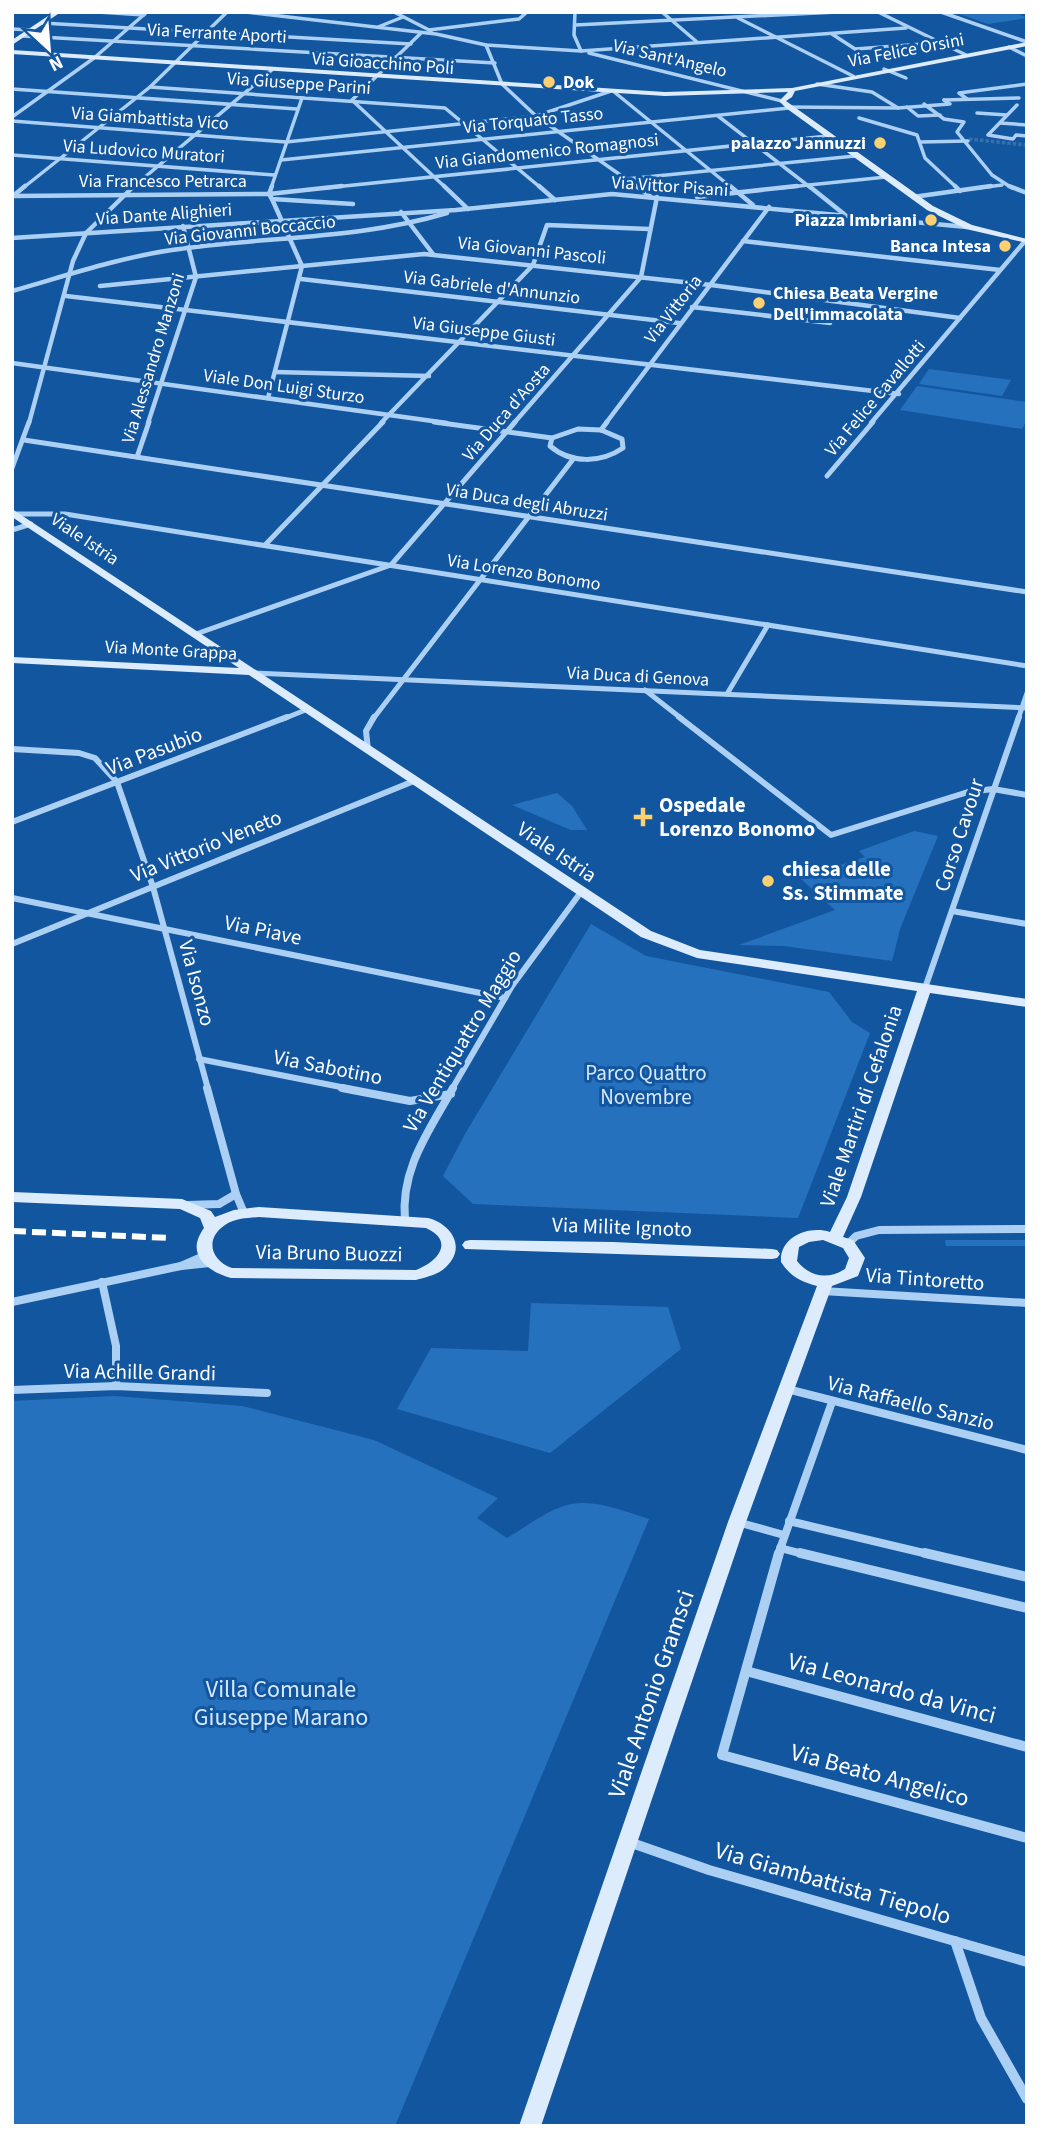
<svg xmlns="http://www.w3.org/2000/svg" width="1039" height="2138" viewBox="0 0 1039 2138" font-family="'Source Sans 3',sans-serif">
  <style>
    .green { fill: #2671be }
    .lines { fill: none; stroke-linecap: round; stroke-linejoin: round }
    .street-tunnel { stroke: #366fae; stroke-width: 3.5; stroke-dasharray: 3.5 2; stroke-linecap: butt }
    .street-far5 { stroke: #acd0f4; stroke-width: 3.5 }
    .street-far4 { stroke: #acd0f4; stroke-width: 4.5 }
    .street-far3 { stroke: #acd0f4; stroke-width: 5 }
    .street-far2 { stroke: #acd0f4; stroke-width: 6 }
    .street-far1 { stroke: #acd0f4; stroke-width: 8 }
    .street { stroke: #acd0f4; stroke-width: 10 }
    .secondary { fill: #dcecfd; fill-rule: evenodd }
    .rail { stroke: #fff; stroke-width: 6; stroke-dasharray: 14 6; stroke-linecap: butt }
    .poi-dot { fill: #ffd06f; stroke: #1356a0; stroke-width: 2.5 }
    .labels { text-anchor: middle; stroke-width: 6; stroke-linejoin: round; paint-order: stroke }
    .far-street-label { font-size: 18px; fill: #fff; stroke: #1356a0 }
    .far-poi-label { font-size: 18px; font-weight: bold; fill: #fff; stroke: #1356a0; text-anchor: end }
    .street-label { font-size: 21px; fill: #fff; stroke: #1356a0 }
    .poi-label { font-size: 21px; font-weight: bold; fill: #fff; stroke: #1356a0; text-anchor: start }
    .park-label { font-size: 21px; fill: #d5e9fe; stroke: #1356a0 }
    .near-street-label { font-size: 24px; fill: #fff; stroke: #1356a0 }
    .near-park-label { font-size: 24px; fill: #d5e9fe; stroke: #1356a0 }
  </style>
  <rect width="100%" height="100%" fill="#1356a0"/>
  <g class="green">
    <path d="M954 12H1015L1027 18 988 24Z"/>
    <path d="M929 369 1011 380 1002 396 919 384Z"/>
    <path d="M917 386 1027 402V420L1022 429 900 410Z"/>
    <path d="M557 793 572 806 587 830H571L512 805Z"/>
    <path d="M914 831 938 836 900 929 892 961 784 946 739 945 835 910 800 878 865 857 859 851Z"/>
    <path d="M591 924 646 956 829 992 852 1022 870 1033 798 1218 473 1204 443 1176 465 1134Z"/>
    <path d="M945 1240H1027V1246H946Z"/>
    <path d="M531 1303 668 1307 681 1349 550 1453 397 1409 431 1348 528 1351Z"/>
    <path d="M115 1396 242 1406 374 1440 498 1498 477 1518 507 1538C525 1528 544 1512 564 1506 591 1497 623 1511 649 1519L395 2126H12V1401Z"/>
  </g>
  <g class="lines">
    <path class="street-tunnel" d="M969 139 1027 145"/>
    <g class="street-far5">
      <path d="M98 12 144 15"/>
      <path d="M246 12 436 34 486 45 581 51 906 28"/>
      <path d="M394 12 431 31"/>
      <path d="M575 12 574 35 581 51"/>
      <path d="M662 12 697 42"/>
      <path d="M878 12 966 55"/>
      <path d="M941 12 1027 42"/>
      <path d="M738 18 853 76"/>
      <path d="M42 23 411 44"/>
      <path d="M575 25 837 12"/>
      <path d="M378 27 403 17"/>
      <path d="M12 29 32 30"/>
      <path d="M429 30 519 19 527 12"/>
      <path d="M832 34 855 49 937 43"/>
      <path d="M23 36 495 63"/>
      <path d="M486 45 502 84 536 116 639 188"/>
      <path d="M1009 47 1027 56"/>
      <path d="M589 53 782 101"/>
      <path d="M884 69 906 78"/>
      <path d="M817 84 872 92 898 108 950 104 944 100"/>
      <path d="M150 87 445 108 541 188"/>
      <path d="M12 89 297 109"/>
      <path d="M613 91 732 188"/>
      <path d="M967 99 959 93 1027 84"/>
      <path d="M944 100 1019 98"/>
      <path d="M351 101 421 33"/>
      <path d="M354 102 446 188"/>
      <path d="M924 104 944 119 964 122 957 132 992 175 1012 188"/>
      <path d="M1017 105 988 135 1013 139 1016 135 1027 136"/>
      <path d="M788 107 898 108"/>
      <path d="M907 107 918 116 940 115"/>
      <path d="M977 113 1007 115"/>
      <path d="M718 116 811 188"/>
      <path d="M12 117 94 58 147 12"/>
      <path d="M859 118 917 135 925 158 957 188"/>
      <path d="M12 121 286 142 536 116 611 91"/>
      <path d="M1000 123 1027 125"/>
      <path d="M921 142 968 141"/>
      <path d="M12 155 274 175"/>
      <path d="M281 160 789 108"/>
      <path d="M626 179 855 156"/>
      <path d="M23 188 150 87 227 12"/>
      <path d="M132 188 273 69"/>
      <path d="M271 188 302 98"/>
      <path d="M325 188 828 136"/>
      <path d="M780 188 886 177"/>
      <path d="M978 188 1002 185"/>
    </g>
    <g class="street-far4">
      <path d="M272 186 269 194 342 186"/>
      <path d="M444 186 468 209"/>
      <path d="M539 186 555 200"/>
      <path d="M636 186 650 196"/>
      <path d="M730 186 753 205"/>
      <path d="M809 186 844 214"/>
      <path d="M955 186 960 191"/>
      <path d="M1009 186 1027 193"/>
      <path d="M12 196 269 194 272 199 353 204"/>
      <path d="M13 196 25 186"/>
      <path d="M697 197 797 186"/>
      <path d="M913 197 991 186"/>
      <path d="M401 212 433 254"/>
      <path d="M12 238 456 210 612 194 967 227"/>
      <path d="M743 241 1000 270"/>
      <path d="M301 279 679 323"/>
      <path d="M100 286 424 254 711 285 960 318"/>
      <path d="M12 291C65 276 118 258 172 250 265 236 357 240 447 213"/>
      <path d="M66 296 899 394"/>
      <path d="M692 307 830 323"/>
      <path d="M12 363 447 423"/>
      <path d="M275 372 429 376"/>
      <path d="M268 398 302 266 272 199"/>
      <path d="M29 423 73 261 86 233 134 186"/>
      <path d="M148 423 196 277 183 226"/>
      <path d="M381 423 533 265 547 225 649 229"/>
      <path d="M514 423 641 277 657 197"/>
      <path d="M606 423 769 207"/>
      <path d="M871 423 1025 241"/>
    </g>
    <g class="street-far3">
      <path d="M434 422 552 438"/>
      <path d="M578 429 601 430 622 439 623 448C601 463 571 464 550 446L552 438Z"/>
      <path d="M601 430 607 422"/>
      <path d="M24 440 1027 592"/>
      <path d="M137 457 149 422"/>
      <path d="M12 468 29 422"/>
      <path d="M827 476 873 422"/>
      <path d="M15 514H65L1027 666"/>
      <path d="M12 530 31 524"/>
      <path d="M265 545 383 422"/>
      <path d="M196 634 391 565 515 422"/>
      <path d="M254 673 1027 708"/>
      <path d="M645 690 682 719"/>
      <path d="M727 694 768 625"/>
      <path d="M283 719 308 709"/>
      <path d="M373 719 574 458"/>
      <path d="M1018 719 1027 693"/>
    </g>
    <g class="street-far2">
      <path d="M679 717 831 835 968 792 993 789 1027 795"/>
      <path d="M12 749 79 753 95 758 117 782 153 887 208 1089"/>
      <path d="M368 750 366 731 374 717"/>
      <path d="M12 822 287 717"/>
      <path d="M12 898 505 998"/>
      <path d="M952 911 1027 924"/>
      <path d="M12 944 414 781"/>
      <path d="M925 988 1019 717"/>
      <path d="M199 1059 351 1089"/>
      <path d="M452 1089 512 986 581 892"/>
    </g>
    <g class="street-far1">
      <path d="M342 1088 410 1101 451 1094"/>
      <path d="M236 1194 244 1213"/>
      <path d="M187 1205 219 1204 236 1194 207 1088"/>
      <path d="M405 1221C400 1169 429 1131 453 1088"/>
      <path d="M848 1244 856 1236 879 1230 1027 1229"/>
      <path d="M204 1256 181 1266 210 1263"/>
      <path d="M102 1282 116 1346V1386"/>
      <path d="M822 1291 1027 1303"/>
      <path d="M12 1302 181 1266"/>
      <path d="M787 1389 1027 1450"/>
      <path d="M12 1390 116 1386 267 1393"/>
      <path d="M789 1521 932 1555"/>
      <path d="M737 1522 784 1535"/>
      <path d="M780 1548 807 1555"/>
      <path d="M778 1555 832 1402"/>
    </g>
    <g class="street">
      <path d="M779 1553 722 1755 1027 1838"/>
      <path d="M800 1553 1027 1608"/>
      <path d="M925 1553 1027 1577"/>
      <path d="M746 1671 1027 1747"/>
      <path d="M629 1842 709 1870 1027 1962"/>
      <path d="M955 1941 981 2018 1027 2099"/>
    </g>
    <g class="secondary">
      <path d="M54 12H61L12 45V40Z"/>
      <path d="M1027 42V46L795 91 792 97 786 101 933 206 972 225 1027 239V243L966 229 927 210 786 108 779 101 788 92 665 96 12 54V50L665 92 792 88Z"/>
      <path d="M12 509 651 931 700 950 1027 999V1007L930 993 861 1197 843 1237 853 1240 865 1258 858 1276 832 1286 746 1522 541 2126H519L728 1522 817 1286C801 1282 790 1276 781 1262 779 1237 809 1225 830 1232L847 1197 917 991 697 958 641 937 249 675 12 663V657L239 668 12 517ZM823 1240 843 1248 849 1258 845 1269C828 1280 810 1277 797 1261L799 1247 809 1242Z"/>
      <path d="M12 1192 182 1199 211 1211 215 1217 234 1210 259 1207 428 1218C451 1224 467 1247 446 1267 438 1275 426 1277 416 1280L231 1278C206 1271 185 1254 204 1228L200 1218 180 1209 12 1202ZM259 1217 426 1228C455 1241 438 1262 416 1270L232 1268C210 1260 205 1238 225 1225 235 1218 248 1218 259 1217Z"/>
      <path d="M470 1240 613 1242 772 1249 777 1250 780 1254 777 1258 772 1259 465 1249 462 1245 465 1241Z"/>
    </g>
    <path class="rail" d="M12 1231 170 1238"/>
  </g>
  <g class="poi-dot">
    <circle cx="549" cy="82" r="7"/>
    <circle cx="880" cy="143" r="7"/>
    <circle cx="931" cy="220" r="7"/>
    <circle cx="1005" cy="246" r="7"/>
    <circle cx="759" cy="303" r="7"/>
    <path d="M639.5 806.5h7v7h7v7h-7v7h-7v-7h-7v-7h7z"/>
    <circle cx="768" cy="881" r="7"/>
  </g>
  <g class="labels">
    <g class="far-street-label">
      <text transform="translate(217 33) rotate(3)" y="6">Via Ferrante Aporti</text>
      <text transform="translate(906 50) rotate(-11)" y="6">Via Felice Orsini</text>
      <text transform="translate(670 58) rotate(13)" y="6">Via Sant'Angelo</text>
      <text transform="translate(383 63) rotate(4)" y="6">Via Gioacchino Poli</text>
      <text transform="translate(299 83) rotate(4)" y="6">Via Giuseppe Parini</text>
      <text transform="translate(150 118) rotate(4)" y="6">Via Giambattista Vico</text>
      <text transform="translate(533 120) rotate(-6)" y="6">Via Torquato Tasso</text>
      <text transform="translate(144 151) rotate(4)" y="6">Via Ludovico Muratori</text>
      <text transform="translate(547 151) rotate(-6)" y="6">Via Giandomenico Romagnosi</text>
      <text x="163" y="187">Via Francesco Petrarca</text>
      <text transform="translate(670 186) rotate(4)" y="6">Via Vittor Pisani</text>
      <text transform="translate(164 214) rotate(-4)" y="6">Via Dante Alighieri</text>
      <text transform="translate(250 230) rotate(-6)" y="6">Via Giovanni Boccaccio</text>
      <text transform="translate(532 250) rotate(6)" y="6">Via Giovanni Pascoli</text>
      <text transform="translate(492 287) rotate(7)" y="6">Via Gabriele d'Annunzio</text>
      <text transform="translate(673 309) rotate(-52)" y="6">Via Vittoria</text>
      <text transform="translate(484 331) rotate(7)" y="6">Via Giuseppe Giusti</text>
      <text transform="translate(153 358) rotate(-73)" y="6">Via Alessandro Manzoni</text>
      <text transform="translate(284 386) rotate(8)" y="6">Viale Don Luigi Sturzo</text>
      <text transform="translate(875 398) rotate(-50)" y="6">Via Felice Cavallotti</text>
      <text transform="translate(506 412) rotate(-49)" y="6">Via Duca d'Aosta</text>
      <text transform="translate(527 502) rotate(9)" y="6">Via Duca degli Abruzzi</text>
      <text transform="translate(85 539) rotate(34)" y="6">Viale Istria</text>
      <text transform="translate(524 572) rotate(9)" y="6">Via Lorenzo Bonomo</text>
      <text transform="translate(171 650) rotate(3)" y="6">Via Monte Grappa</text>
      <text transform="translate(638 676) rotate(3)" y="6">Via Duca di Genova</text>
    </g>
    <g class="far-poi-label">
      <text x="563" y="88" text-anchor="start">Dok</text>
      <text x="866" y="149">palazzo Jannuzzi</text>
      <text x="917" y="226">Piazza Imbriani</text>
      <text x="991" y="252">Banca Intesa</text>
      <text x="773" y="299" text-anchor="start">Chiesa Beata Vergine<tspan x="773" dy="21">Dell'immacolata</tspan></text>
    </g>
    <g class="street-label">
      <text transform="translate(154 751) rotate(-21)" y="7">Via Pasubio</text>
      <text transform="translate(959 835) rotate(-72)" y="7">Corso Cavour</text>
      <text transform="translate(206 846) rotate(-22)" y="7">Via Vittorio Veneto</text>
      <text transform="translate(557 852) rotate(34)" y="7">Viale Istria</text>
      <text transform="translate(263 930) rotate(12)" y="7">Via Piave</text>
      <text transform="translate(197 983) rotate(75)" y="7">Via Isonzo</text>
      <text transform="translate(462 1041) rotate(-59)" y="7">Via Ventiquattro Maggio</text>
      <text transform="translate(328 1067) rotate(11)" y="7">Via Sabotino</text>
      <text transform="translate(861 1106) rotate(-71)" y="7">Viale Martiri di Cefalonia</text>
      <text transform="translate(622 1227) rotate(2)" y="7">Via Milite Ignoto</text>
      <text transform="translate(329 1253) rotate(1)" y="7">Via Bruno Buozzi</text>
      <text transform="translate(925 1279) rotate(4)" y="7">Via Tintoretto</text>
      <text transform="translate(140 1372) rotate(1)" y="7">Via Achille Grandi</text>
      <text transform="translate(911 1403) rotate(14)" y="7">Via Raffaello Sanzio</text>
    </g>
    <g class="poi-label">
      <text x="659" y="812">Ospedale<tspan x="659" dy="24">Lorenzo Bonomo</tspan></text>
      <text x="782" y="876">chiesa delle<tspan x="782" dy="24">Ss. Stimmate</tspan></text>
    </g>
    <g class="park-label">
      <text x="646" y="1080">Parco Quattro<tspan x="646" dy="24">Novembre</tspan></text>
    </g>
    <g class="near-street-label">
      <text transform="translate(892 1688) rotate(15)" y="8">Via Leonardo da Vinci</text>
      <text transform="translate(651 1694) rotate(-71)" y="8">Viale Antonio Gramsci</text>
      <text transform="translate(880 1775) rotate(15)" y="8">Via Beato Angelico</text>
      <text transform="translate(833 1883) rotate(16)" y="8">Via Giambattista Tiepolo</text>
    </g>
    <g class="near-park-label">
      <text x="281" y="1697">Villa Comunale<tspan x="281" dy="28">Giuseppe Marano</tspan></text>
    </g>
  </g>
  <rect width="1039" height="2138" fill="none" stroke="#ffffff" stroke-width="28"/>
  <g transform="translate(49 49) rotate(154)" stroke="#1356a0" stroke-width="5" paint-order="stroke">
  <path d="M0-5L12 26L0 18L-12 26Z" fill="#ffffff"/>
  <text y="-10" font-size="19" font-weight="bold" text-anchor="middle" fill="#ffffff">N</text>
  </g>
</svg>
